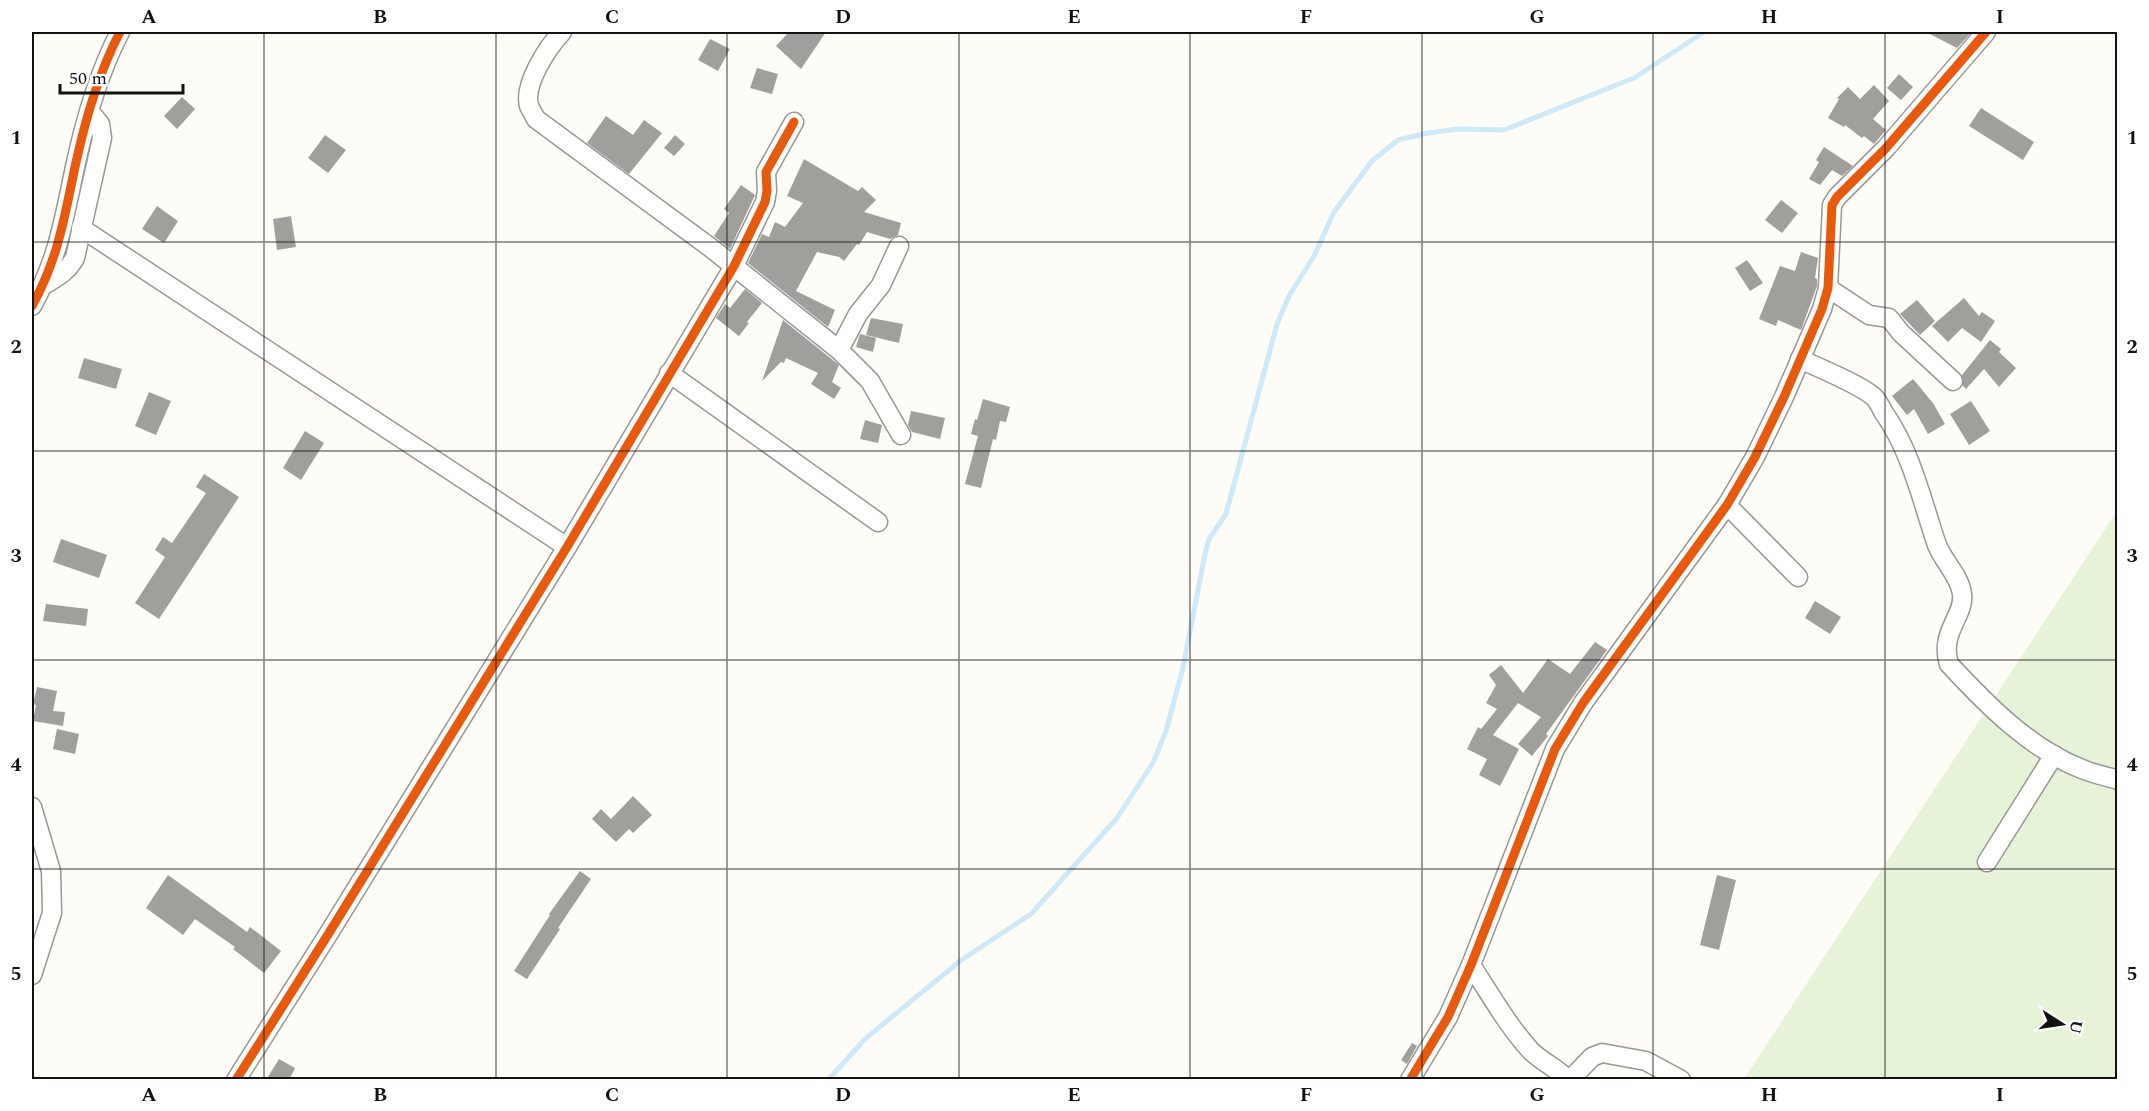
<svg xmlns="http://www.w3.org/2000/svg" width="2149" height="1111" viewBox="0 0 2149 1111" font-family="Spectral,serif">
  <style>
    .green { fill: #e7f3d7 }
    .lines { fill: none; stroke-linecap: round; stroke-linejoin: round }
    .stream { stroke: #cde8f7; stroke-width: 5 }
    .building { fill: #a19f9c }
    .minor-casing { stroke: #979795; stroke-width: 21 }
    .minor { stroke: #fffffe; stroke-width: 18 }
    .cycleway-casing { stroke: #fff; stroke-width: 13 }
    .cycleway { stroke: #e8590c; stroke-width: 9 }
    .grid { fill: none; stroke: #111; stroke-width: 1.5; stroke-opacity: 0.55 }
    .neatline { fill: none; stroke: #111; stroke-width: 2 }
    .grid-label { font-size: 20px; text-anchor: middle; font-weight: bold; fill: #111 }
  </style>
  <rect width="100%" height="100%" fill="#fdfcf7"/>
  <path class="green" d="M2117 511V1079H1744Z"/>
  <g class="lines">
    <path class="stream" d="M828 1080 865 1039 960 961 1031 914 1117 818 1153 763 1166 731 1183 668 1205 554 1209 539 1226 514 1277 324 1289 296 1314 256 1334 212 1372 161 1398 140 1428 133 1458 129 1504 130 1634 78 1704 32"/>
  </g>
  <g class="building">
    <path d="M789 32H826L801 69 776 46Z"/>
    <path d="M1926 32H1972L1957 48Z"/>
    <path d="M710 39 730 49 718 71 698 60Z"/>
    <path d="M757 68 778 74 772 94 750 88Z"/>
    <path d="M1899 74 1913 87 1901 100 1887 88Z"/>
    <path d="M1874 85 1889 101 1873 119 1886 130 1874 144 1864 136 1862 138 1845 125 1844 127 1828 118 1839 99 1837 98 1848 87 1860 99Z"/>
    <path d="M182 97 195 109 177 129 164 116Z"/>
    <path d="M1981 108 2034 142 2023 160 1969 126Z"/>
    <path d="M606 116 633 135 644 120 662 133 629 174 587 143Z"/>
    <path d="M325 135 346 150 328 173 308 158Z"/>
    <path d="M675 135 685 144 674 156 664 148Z"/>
    <path d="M1824 147 1853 166 1842 176 1832 170 1820 185 1809 179 1819 162 1816 160Z"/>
    <path d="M804 159 858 191 862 187 876 200 864 212 901 223 898 235 890 239 867 232 859 245 857 244 844 261 839 257 817 252 796 291 835 310 828 327 748 263 762 234 769 237 775 222 785 227 803 203 787 196Z"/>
    <path d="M741 185 755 195 730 249 714 236 729 213 724 209Z"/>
    <path d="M1781 200 1798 213 1782 233 1765 220Z"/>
    <path d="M157 206 178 221 164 243 142 229Z"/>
    <path d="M291 216 296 247 277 250 273 219Z"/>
    <path d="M1801 252 1818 258 1815 278 1817 279V286L1801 330 1778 320 1776 326 1759 319 1780 266 1795 271Z"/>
    <path d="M1747 260 1763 283 1750 291 1735 268Z"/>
    <path d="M745 289 762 303 747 322 749 323 739 336 716 318 725 304 730 308Z"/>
    <path d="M1964 298 1979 316 1982 312 1995 321 1981 342 1962 328 1948 342 1932 326Z"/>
    <path d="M1917 300 1935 321 1920 335 1900 314Z"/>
    <path d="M871 318 903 324 899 343 866 335Z"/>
    <path d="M783 320 839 365 832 382 841 388 834 399 811 384 818 373 786 358 784 363 781 362 762 381Z"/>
    <path d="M860 334 876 338 873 352 856 347Z"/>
    <path d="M1990 340 2001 349 1999 352 2016 368 1999 387 1984 369 1966 389 1963 386 1962 375Z"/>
    <path d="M84 358 122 369 116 389 78 378Z"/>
    <path d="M1913 379 1933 403 1945 424 1928 434 1914 409 1907 415 1892 396Z"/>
    <path d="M149 392 171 401 156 435 135 426Z"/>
    <path d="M983 399 1010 407 1006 422 1000 421 996 440 993 439 981 488 965 484 978 436 971 434 975 419 977 420Z"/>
    <path d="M1971 401 1990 431 1969 445 1950 414Z"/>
    <path d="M911 411 945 418 940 439 912 432 908 425Z"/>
    <path d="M865 420 882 425 878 443 860 439Z"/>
    <path d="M305 431 324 443 301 480 283 468Z"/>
    <path d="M204 474 239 497 159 619 135 603 165 557 155 550 163 537 172 543 206 493 196 487Z"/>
    <path d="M61 539 107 555 99 578 53 562Z"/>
    <path d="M1815 601 1841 617 1830 634 1805 618Z"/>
    <path d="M46 604 88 609 86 626 43 621Z"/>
    <path d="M1595 642 1607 650 1546 734 1548 736 1532 756 1518 744 1541 717 1518 703 1493 735 1519 749 1500 786 1479 775 1487 759 1467 749 1478 727 1481 729 1497 709 1486 703 1496 685 1489 675 1501 665 1523 693 1548 659 1570 674Z"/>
    <path d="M37 687 57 691 53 711 65 712 63 726 33 721 36 705 33 704Z"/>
    <path d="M57 729 79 734 75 754 53 749Z"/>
    <path d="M633 796 652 815 633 833 629 829 616 842 592 819 601 809 611 819Z"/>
    <path d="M580 871 591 879 558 928 560 929 527 979 514 971 550 915 549 914Z"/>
    <path d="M168 875 247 932 250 927 281 951 264 973 233 949 235 947 195 919 183 935 146 908Z"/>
    <path d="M1717 875 1736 880 1719 950 1700 945Z"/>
    <path d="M1412 1043 1417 1046 1407 1064 1401 1060Z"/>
    <path d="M279 1059 295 1068 289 1080H266Z"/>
  </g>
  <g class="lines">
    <defs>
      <g id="minor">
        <path d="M562 32C548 47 523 84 529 106 531 110 534 115 536 119L711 248 839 350 870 381 901 435"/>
        <path d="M81 228 567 547"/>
        <path d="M44 285C57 277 67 272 75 258L102 138 100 124 90 112"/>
        <path d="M1828 288 1869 315 1889 318 1901 333 1953 381"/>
        <path d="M32 306C58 259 64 219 75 167 85 120 98 74 120 32"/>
        <path d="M839 350 858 314 881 285 899 246"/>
        <path d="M1800 359C1819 368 1859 384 1874 397 1878 401 1881 408 1884 413 1911 451 1922 501 1937 545 1943 561 1960 576 1962 594 1965 616 1939 632 1949 664 1986 704 2030 749 2082 769 2093 774 2106 776 2118 780"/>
        <path d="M669 373 878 522"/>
        <path d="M1727 505 1798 577"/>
        <path d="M32 807 51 871 52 913 32 975"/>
        <path d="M1987 862 2054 755"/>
        <path d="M1471 965C1490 994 1508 1026 1531 1051 1542 1062 1557 1068 1568 1080"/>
        <path d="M236 1080 329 933 567 547 734 266 765 202 767 191 766 172 794 122"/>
        <path d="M1410 1080 1448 1017 1471 965 1555 749 1583 703 1727 505 1755 457 1784 397 1822 309 1828 288 1832 205 1837 197 1886 148 1986 32"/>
        <path d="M1570 1080 1592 1057 1602 1053 1646 1061 1681 1080"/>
      </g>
    </defs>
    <use href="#minor" class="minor-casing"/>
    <use href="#minor" class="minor"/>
    <defs>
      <g id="cycleway">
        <path d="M32 306C58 259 64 219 75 167 85 120 98 74 120 32"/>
        <path d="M236 1080 329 933 567 547 734 266 765 202 767 191 766 172 794 122"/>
        <path d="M1410 1080 1448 1017 1471 965 1555 749 1583 703 1727 505 1755 457 1784 397 1822 309 1828 288 1832 205 1837 197 1886 148 1986 32"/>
      </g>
    </defs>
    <use href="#cycleway" class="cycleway-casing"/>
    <use href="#cycleway" class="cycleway"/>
  </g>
  <path class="grid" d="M264 32V1080M496 32V1080M727 32V1080M959 32V1080M1190 32V1080M1422 32V1080M1653 32V1080M1885 32V1080M32 242H2118M32 451H2118M32 660H2118M32 869H2118"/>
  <rect width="2149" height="1111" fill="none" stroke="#ffffff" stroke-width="66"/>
  <g transform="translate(2062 1024) rotate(102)" stroke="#ffffff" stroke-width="4.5" paint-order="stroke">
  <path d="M0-4.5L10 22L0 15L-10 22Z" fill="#111111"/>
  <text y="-9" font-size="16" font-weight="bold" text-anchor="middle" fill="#111111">U</text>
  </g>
  <path d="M60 84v9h123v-9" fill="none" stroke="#111111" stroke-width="3"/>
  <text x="69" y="84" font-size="18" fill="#111111" stroke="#ffffff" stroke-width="4.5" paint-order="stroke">50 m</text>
  <rect x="33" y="33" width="2083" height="1045" class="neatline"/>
  <g class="grid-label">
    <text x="149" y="23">A</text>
    <text x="380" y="23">B</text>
    <text x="612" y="23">C</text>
    <text x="843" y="23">D</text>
    <text x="1074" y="23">E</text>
    <text x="1306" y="23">F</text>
    <text x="1537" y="23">G</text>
    <text x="1769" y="23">H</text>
    <text x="2000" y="23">I</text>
    <text x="16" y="144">1</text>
    <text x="2132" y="144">1</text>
    <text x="16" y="353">2</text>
    <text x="2132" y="353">2</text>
    <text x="16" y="562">3</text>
    <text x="2132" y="562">3</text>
    <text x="16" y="771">4</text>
    <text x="2132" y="771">4</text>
    <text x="16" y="980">5</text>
    <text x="2132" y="980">5</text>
    <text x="149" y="1101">A</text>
    <text x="380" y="1101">B</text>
    <text x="612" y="1101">C</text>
    <text x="843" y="1101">D</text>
    <text x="1074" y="1101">E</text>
    <text x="1306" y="1101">F</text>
    <text x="1537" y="1101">G</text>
    <text x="1769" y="1101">H</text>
    <text x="2000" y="1101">I</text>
  </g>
</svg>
